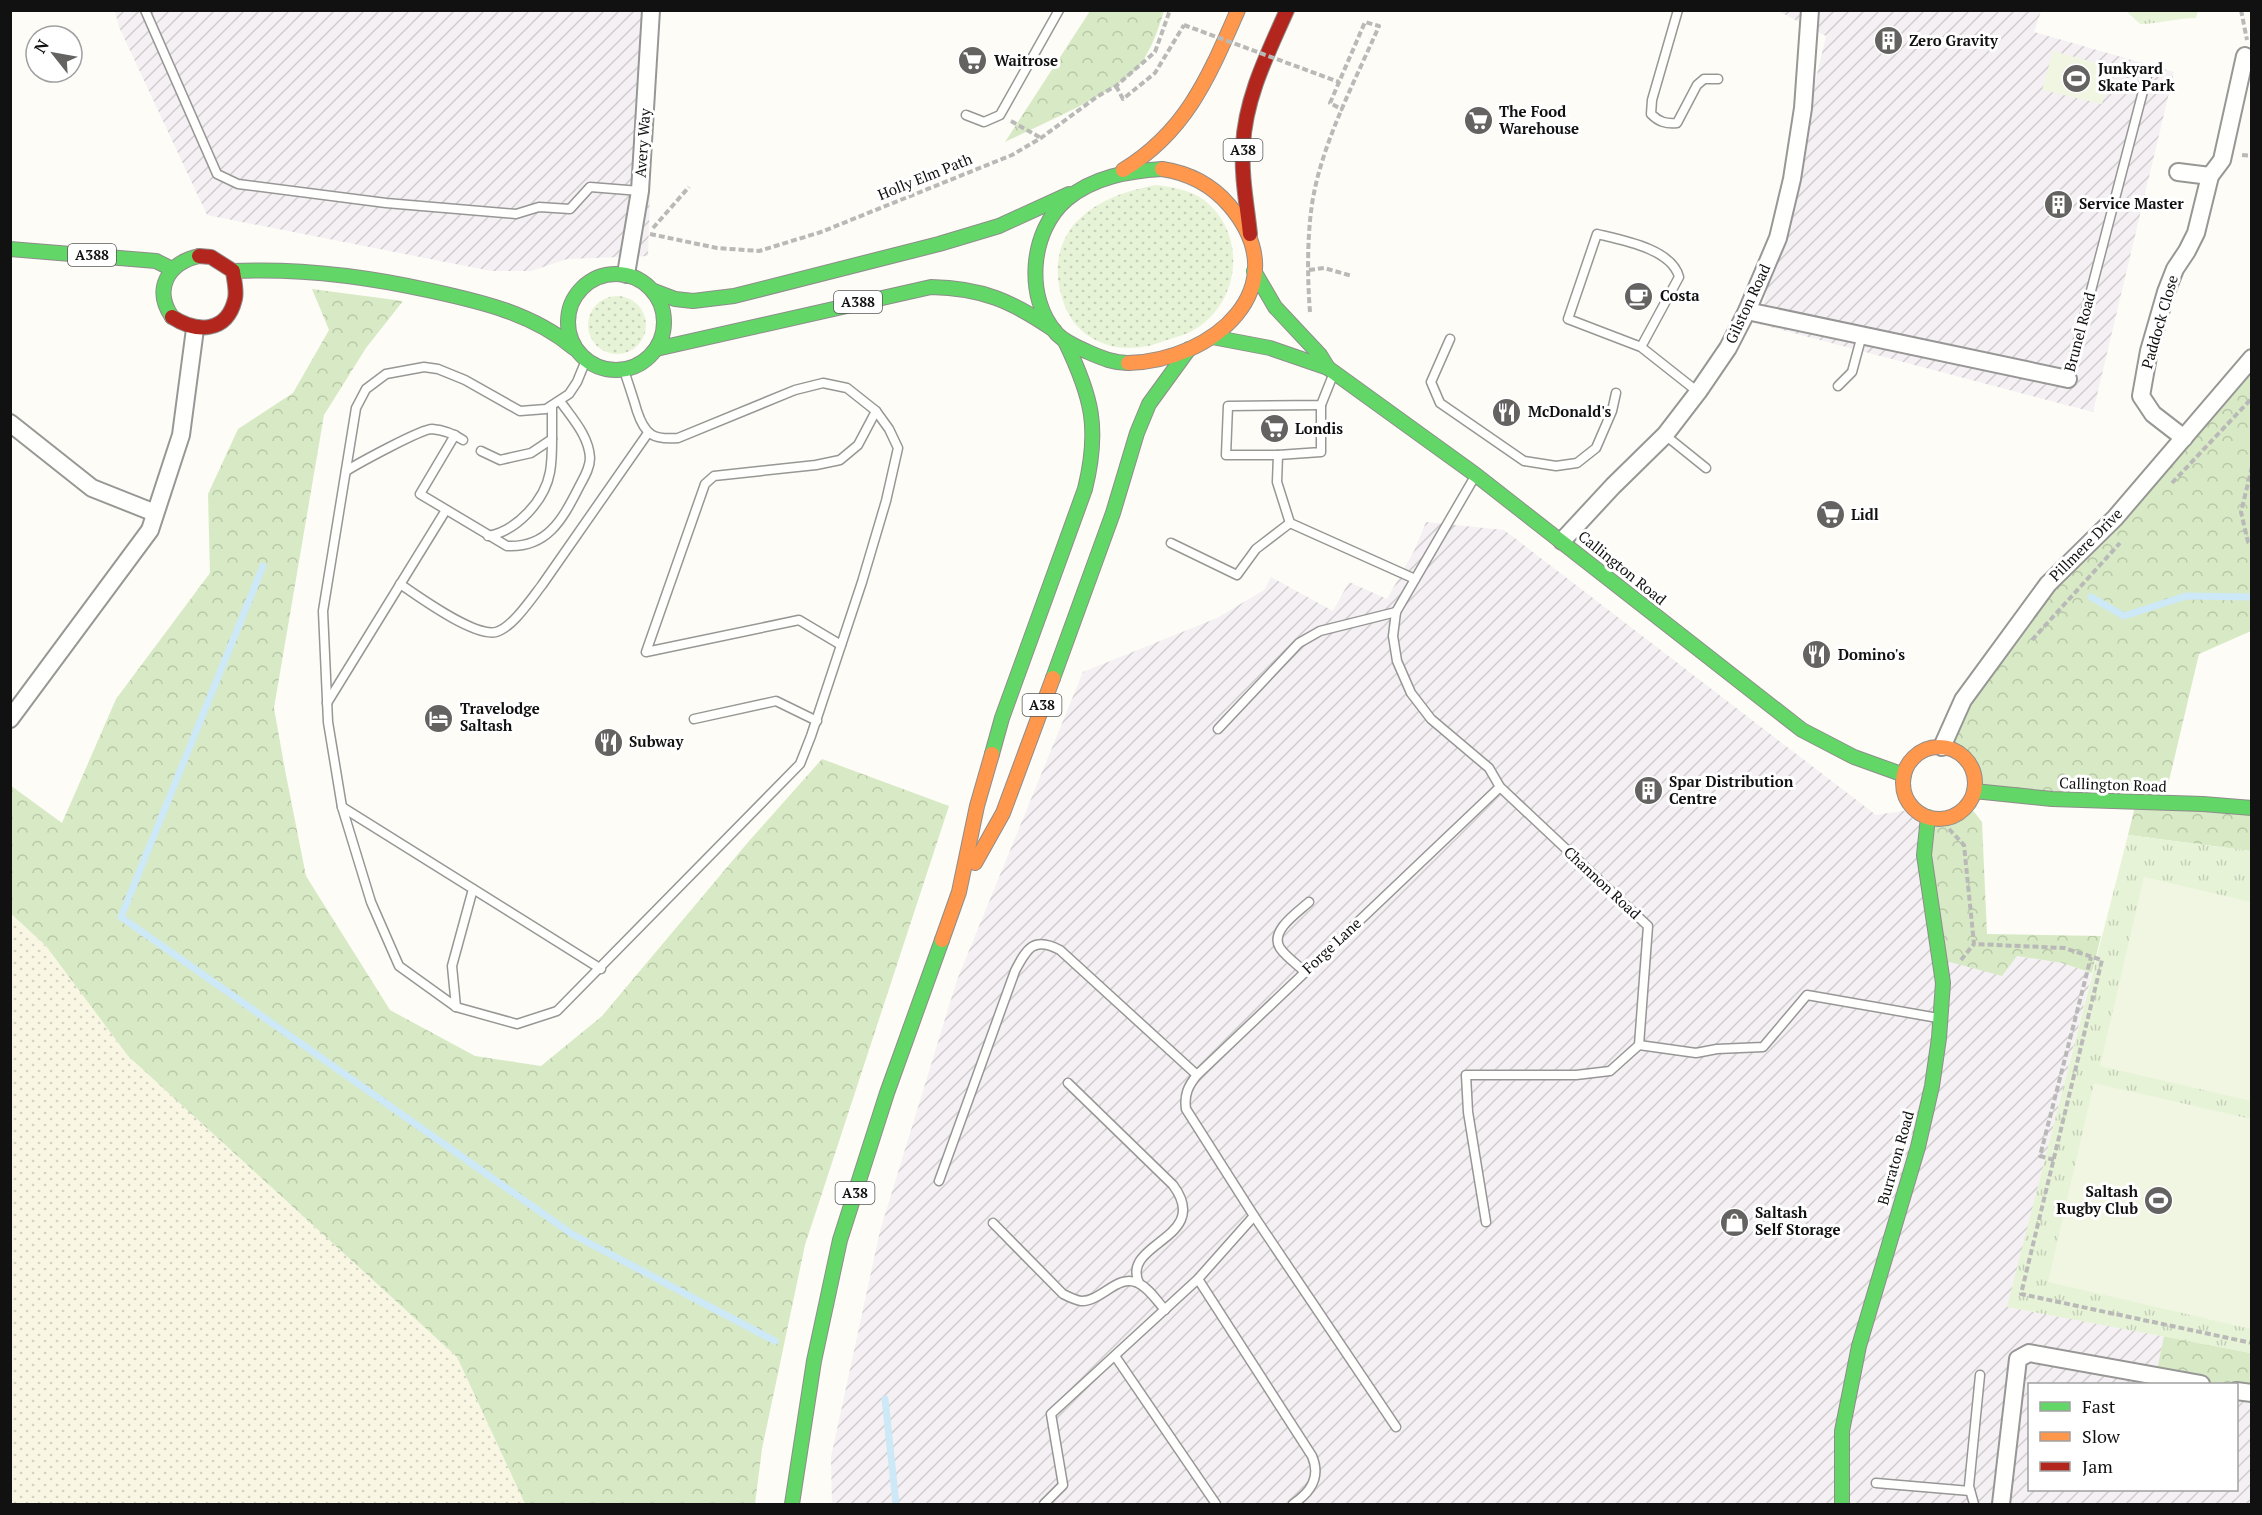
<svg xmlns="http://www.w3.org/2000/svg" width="2262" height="1515" viewBox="0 0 2262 1515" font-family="'PT Serif',serif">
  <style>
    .industrial { fill: url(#industrial-furrows) }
    .farmland { fill: url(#farmland-dots) }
    .grass { fill: url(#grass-dots) }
    .forest { fill: url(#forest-crowns) }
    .park { fill: url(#park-tufts) }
    .pitch { fill: #f0f6e1 }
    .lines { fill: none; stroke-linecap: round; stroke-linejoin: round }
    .stream { stroke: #cde8f7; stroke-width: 7 }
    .lane-casing { stroke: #979795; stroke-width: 11 }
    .street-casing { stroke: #979795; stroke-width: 20 }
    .fast-casing { stroke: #8e8d8b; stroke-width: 16 }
    .slow-casing { stroke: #8e8d8b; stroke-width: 16 }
    .jam-casing { stroke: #8e8d8b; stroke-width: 16 }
    .path { stroke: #b9b9b8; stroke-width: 4; stroke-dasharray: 6 3; stroke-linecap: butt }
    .lane { stroke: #fffffe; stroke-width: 8 }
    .street { stroke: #fffffe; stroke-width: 16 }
    .fast { stroke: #63d668; stroke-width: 14 }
    .slow { stroke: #ff974d; stroke-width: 14 }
    .jam { stroke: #b3261e; stroke-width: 14 }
    .path-bridge { stroke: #b9b9b8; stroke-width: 4; stroke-dasharray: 6 3; stroke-linecap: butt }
    .labels { text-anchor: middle; stroke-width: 6; stroke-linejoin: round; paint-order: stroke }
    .shield { fill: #fff; stroke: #585858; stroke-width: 1.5 }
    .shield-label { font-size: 14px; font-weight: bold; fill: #111 }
    .poi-label { font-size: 15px; font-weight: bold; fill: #111; stroke: #fff; text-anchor: start }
    .street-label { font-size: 15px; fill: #111; stroke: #fff }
  </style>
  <defs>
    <pattern id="industrial-furrows" width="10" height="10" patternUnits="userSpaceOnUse" patternTransform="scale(1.5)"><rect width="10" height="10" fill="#f5f0f3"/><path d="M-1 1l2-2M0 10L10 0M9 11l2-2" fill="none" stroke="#d1cdcf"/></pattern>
    <pattern id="farmland-dots" width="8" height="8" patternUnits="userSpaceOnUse" patternTransform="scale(1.5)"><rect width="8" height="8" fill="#f9f7e4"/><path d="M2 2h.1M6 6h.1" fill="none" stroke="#d4d3c3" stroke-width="1.8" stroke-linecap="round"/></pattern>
    <pattern id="grass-dots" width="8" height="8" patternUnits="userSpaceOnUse" patternTransform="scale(1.5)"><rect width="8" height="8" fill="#e7f3d7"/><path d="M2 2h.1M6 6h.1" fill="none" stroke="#c5cfb8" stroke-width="1.8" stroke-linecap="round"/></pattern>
    <pattern id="forest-crowns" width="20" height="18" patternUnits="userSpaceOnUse" patternTransform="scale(1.5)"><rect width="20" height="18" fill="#d8eac5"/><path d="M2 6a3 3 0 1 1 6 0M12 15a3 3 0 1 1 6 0" fill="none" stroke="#b8c8a8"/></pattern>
    <pattern id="park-tufts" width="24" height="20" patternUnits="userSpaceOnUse" patternTransform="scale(1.5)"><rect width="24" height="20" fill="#e7f3d7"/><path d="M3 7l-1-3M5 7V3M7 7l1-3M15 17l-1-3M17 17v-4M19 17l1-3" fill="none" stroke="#c5cfb8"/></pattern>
  </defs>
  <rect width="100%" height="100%" fill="#fdfcf7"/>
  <g class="industrial">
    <path d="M115 11H656L648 256 567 259 531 271H491L207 215 119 27Z"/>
    <path d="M1778 11H2041L2034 32 2174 72 2093 412 1759 324 1826 36Z"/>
    <path d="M1426 522 1504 530 1876 815 1915 809 1928 817 1932 913 2017 956 2062 963 2092 973 2008 1307 2164 1336 2157 1376 2203 1384H2030V1490H2236L2237 1390 2251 1393V1504H832L831 1457 880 1231 957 980 1083 672 1217 618 1264 590 1271 577 1333 611 1349 582 1387 599 1414 551Z"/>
  </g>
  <path class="farmland" d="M10 914 46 946 128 1056 457 1357 525 1504H11Z"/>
  <g class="grass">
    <path d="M1156 185C1173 187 1190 190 1204 200 1248 234 1241 304 1192 331 1185 335 1175 337 1167 340 1142 350 1116 352 1092 338 1074 328 1065 311 1060 291 1046 225 1099 195 1156 185Z"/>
    <circle cx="617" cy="325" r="29"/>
  </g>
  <g class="forest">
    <path d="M1090 11H1164C1158 30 1152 48 1140 65 1119 92 1039 125 1005 142Z"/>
    <path d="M312 289 403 301 366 348 324 415 274 708 285 770 306 876 390 1010 475 1056 541 1066 602 1016 749 841 822 759 949 806 805 1245 762 1449 755 1504H525L457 1357 128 1056 46 946 11 914 10 785 62 823 116 699 210 573 208 494 238 429 293 393 329 330Z"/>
    <path d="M2251 358V631L2199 654 2164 802 2251 808V851L2128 835 2136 802 1974 791C1975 766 1967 754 1942 747L2004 643Z"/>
    <path d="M1968 804 1982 822 1987 934 2101 936 2092 973 2062 963 2017 956 2002 976 1939 959 1928 817C1945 820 1955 816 1968 804Z"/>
    <path d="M2164 1336 2251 1353V1393L2236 1384H2203L2156 1376Z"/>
  </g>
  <g class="park">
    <path d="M2126 11H2198L2196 18C2177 18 2159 24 2140 24Z"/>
    <path d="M2128 835 2251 851V1353L2007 1307Z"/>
  </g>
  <g class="pitch">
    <path d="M2053 51 2111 67 2102 104 2042 90Z"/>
    <path d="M2144 877 2251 902V1101L2100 1066Z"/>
    <path d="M2094 1083 2251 1119V1329L2048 1282Z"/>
  </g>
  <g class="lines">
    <g class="stream">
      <path d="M263 566 121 917 572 1234 775 1341"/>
      <path d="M2091 597 2124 616 2186 596 2252 597"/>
      <path d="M885 1399 896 1504"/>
    </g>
    <defs>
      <g id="lane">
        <path d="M145 10 217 174 238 184 386 203 516 214 539 207 570 209 590 187 640 191"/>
        <path d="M1678 10 1652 100 1651 114C1659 122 1666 124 1677 123L1697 85 1704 79H1718"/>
        <path d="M966 115 984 122 1000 115 1059 10"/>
        <path d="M1450 339 1431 382 1440 403 1524 461 1556 466 1577 463 1596 448 1612 411 1616 393"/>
        <path d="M1641 347 1679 277C1672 249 1622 240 1597 234L1568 319 1641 347 1698 392"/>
        <path d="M586 360 577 382 569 394 546 409 520 411 465 380 438 369 424 367 386 374 366 389 356 408 323 611 328 722 342 807 371 902 399 966 456 1007 517 1024 557 1011 800 764 811 736 862 582 886 501 898 448 889 429 876 411 847 388 823 383 795 390 678 438C653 440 645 435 637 411 633 397 628 383 624 370"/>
        <path d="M2068 379 2148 72"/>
        <path d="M1838 386 1852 372 1862 335"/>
        <path d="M1321 405V452L1278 455 1277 482 1290 523 1415 579"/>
        <path d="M455 435 420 494 507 546C547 548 562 520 578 489 583 479 590 469 590 458 589 436 572 418 560 401"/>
        <path d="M1665 435 1706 468"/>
        <path d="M481 451 500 460 531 453 552 439V406"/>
        <path d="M1278 455H1226L1228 406 1321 405 1333 375"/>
        <path d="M346 471C359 463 421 429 432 429 443 430 454 434 463 440"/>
        <path d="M1474 478 1396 612 1393 636 1397 661 1411 693 1431 719 1489 768 1500 787 1648 926 1639 1045 1610 1071 1576 1075H1466L1468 1112 1486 1222"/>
        <path d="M488 536C517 531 545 500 550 472 552 461 552 450 552 439"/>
        <path d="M1171 543 1237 575 1256 549 1290 523"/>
        <path d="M400 584C419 597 474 637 496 632 512 628 532 598 542 585L648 433"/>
        <path d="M841 645 799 620 646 652 705 484 714 476 816 465 840 460 858 445 876 411"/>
        <path d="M327 703 446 510"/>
        <path d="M694 719 776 701 817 721"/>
        <path d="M1218 729 1299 643 1320 631 1396 612"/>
        <path d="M342 807 601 969"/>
        <path d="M1305 972C1298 965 1286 957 1280 948 1269 931 1298 912 1309 902"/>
        <path d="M456 1007 452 966 473 889"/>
        <path d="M1639 1045 1696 1053 1717 1049 1763 1047 1807 995 1938 1018"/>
        <path d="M1068 1083 1173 1185C1213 1239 1120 1242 1139 1283"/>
        <path d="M939 1181 1015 971C1027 948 1034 936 1060 950L1197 1075"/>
        <path d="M1254 1216 1396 1427"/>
        <path d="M993 1223 1063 1294C1069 1297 1075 1300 1081 1301 1101 1302 1118 1273 1138 1283 1149 1288 1157 1301 1165 1310"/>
        <path d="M1198 1279 1312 1456C1321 1477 1311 1492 1293 1504"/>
        <path d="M1115 1356 1216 1504"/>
        <path d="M1876 1483 1970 1491"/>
        <path d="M1044 1504 1063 1485 1051 1414 1198 1279 1254 1216 1186 1109C1184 1095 1188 1086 1197 1075L1500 787"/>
        <path d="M1974 1504 1969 1486 1980 1375"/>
      </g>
      <g id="street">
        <path d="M2178 172 2210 176"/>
        <path d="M626 274 640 191 651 10"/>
        <path d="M1747 311 2068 379"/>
        <path d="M10 423 92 488 155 513"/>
        <path d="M2184 438 2153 414 2141 396 2149 351 2166 292 2175 269 2187 251 2196 233 2210 176 2222 160 2245 56"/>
        <path d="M1562 541 1613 486 1665 435 1698 392 1728 348 1747 311 1778 238 1792 179 1803 108 1810 10"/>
        <path d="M10 719 150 530 181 435 195 329"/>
        <path d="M1942 747 1963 700 2048 584 2115 518 2252 358"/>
        <path d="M2236 1391 2252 1393"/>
        <path d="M2001 1504 2018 1359 2029 1353 2201 1384"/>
      </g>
      <g id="fast">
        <path d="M10 249 156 261 172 269"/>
        <path d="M233 271C300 268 366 276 432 291 483 302 533 314 574 348"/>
        <path d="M1254 271 1275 307 1320 355 1328 368"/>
        <circle cx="616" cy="322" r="48"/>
        <path d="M654 291 675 299 693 301 734 296 939 244 999 226 1069 194"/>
        <path d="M172 317C153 289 168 263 199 256"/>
        <path d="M1212 337 1270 348 1328 368 1476 475 1802 730 1854 757 1904 775"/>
        <path d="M656 349 931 287C982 288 1012 301 1054 330"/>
        <path d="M1128 363C1113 363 1102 358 1088 352 1077 347 1066 343 1057 334 1024 298 1030 230 1067 199 1094 177 1128 171 1162 169"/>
        <path d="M1053 678 1113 513 1137 433 1149 404 1189 349"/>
        <path d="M992 754 1002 718 1085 489C1100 428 1092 397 1065 341"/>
        <path d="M1974 791 2052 799 2203 804 2252 808"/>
        <path d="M792 1504 814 1361 840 1240 887 1093 942 940"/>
        <path d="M1842 1504V1431L1859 1346 1918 1147 1932 1086 1939 1038 1943 983 1924 855 1928 817"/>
      </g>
      <g id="slow">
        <path d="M1123 170C1187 131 1209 76 1238 10"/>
        <path d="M1128 363C1213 361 1300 287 1229 205 1211 184 1189 173 1162 169"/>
        <circle cx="1939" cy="783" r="36"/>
        <path d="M975 863 1003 813 1053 678"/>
        <path d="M942 940 959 892 977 806 992 754"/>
      </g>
      <g id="jam">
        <path d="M1250 234C1247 205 1241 176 1243 146 1245 98 1268 53 1287 10"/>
        <path d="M172 317C197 333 227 333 235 299 237 291 234 280 233 271L211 257 199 256"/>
      </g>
    </defs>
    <use href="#lane" class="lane-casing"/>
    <use href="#street" class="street-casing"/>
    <use href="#fast" class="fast-casing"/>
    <use href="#slow" class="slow-casing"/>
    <use href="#jam" class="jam-casing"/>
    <g class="path">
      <path d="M2241 10 2247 40"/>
      <path d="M1116 86 1123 99 1155 73 1184 25"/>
      <path d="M1011 121 1041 138"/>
      <path d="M2242 155 2252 156"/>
      <path d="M653 228 689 187"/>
      <path d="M650 234 717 248 759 251 821 232 1012 155 1041 138 1098 96 1116 86 1155 52 1170 10"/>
      <path d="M1309 270 1324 268 1352 276"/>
      <path d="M1310 312C1307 276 1307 227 1314 193 1325 137 1356 79 1379 26L1365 22 1330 103 1343 110"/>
      <path d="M2252 467 2241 512 2248 542 2252 544"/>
      <path d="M2172 483 2252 398"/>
      <path d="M2032 640 2120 543"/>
      <path d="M1949 829 1964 845 1974 944 2064 948 2102 960 2021 1294 2252 1343"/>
      <path d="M1961 960 1974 944"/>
      <path d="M2054 1160 2040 1156 2091 957"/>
    </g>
    <use href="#lane" class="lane"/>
    <use href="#street" class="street"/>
    <use href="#fast" class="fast"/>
    <use href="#slow" class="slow"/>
    <use href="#jam" class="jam"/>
    <path class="path-bridge" d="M1184 25 1339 82"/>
  </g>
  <defs>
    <symbol id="building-disc" viewBox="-11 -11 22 22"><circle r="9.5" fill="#646362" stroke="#fff"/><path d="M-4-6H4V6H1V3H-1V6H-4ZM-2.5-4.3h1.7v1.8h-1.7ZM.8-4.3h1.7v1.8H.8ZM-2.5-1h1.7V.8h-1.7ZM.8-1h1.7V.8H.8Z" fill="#fff"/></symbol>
    <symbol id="supermarket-disc" viewBox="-11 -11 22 22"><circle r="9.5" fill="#646362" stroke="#fff"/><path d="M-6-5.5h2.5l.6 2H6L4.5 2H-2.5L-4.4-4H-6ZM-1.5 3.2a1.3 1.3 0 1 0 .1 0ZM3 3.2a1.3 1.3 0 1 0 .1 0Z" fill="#fff"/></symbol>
    <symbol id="stadium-disc" viewBox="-11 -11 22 22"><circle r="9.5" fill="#646362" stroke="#fff"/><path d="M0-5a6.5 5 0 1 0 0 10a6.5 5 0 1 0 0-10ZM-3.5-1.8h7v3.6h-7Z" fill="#fff"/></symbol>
    <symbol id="cafe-disc" viewBox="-11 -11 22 22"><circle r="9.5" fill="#646362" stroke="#fff"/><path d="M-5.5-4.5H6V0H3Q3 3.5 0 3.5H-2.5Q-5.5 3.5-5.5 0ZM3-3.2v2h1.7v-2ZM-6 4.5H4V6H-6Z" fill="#fff"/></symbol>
    <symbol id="restaurant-disc" viewBox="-11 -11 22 22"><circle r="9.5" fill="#646362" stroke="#fff"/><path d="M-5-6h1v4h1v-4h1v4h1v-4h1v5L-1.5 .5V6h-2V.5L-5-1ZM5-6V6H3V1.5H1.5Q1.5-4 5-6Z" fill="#fff"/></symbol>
    <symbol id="hotel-disc" viewBox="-11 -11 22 22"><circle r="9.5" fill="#646362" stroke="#fff"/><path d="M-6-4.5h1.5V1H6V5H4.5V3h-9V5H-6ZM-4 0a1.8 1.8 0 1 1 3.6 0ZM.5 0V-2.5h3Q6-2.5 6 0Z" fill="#fff"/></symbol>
    <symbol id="shop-disc" viewBox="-11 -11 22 22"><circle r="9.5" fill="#646362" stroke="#fff"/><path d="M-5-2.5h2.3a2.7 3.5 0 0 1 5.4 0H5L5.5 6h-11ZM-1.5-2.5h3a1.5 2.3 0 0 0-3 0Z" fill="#fff"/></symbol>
  </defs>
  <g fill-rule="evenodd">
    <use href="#building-disc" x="1872" y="24" width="33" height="33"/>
    <use href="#supermarket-disc" x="956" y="44" width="33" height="33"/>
    <use href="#stadium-disc" x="2060" y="62" width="33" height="33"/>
    <use href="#supermarket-disc" x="1462" y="104" width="33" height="33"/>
    <use href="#building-disc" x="2042" y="188" width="33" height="33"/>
    <use href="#cafe-disc" x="1622" y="280" width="33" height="33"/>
    <use href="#restaurant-disc" x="1490" y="396" width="33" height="33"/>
    <use href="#supermarket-disc" x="1258" y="412" width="33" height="33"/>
    <use href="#supermarket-disc" x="1814" y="498" width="33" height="33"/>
    <use href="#restaurant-disc" x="1800" y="638" width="33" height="33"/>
    <use href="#hotel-disc" x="422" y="702" width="33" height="33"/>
    <use href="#restaurant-disc" x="592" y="726" width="33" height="33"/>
    <use href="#building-disc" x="1632" y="774" width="33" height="33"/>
    <use href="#stadium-disc" x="2142" y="1184" width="33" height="33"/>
    <use href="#shop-disc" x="1718" y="1206" width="33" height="33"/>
  </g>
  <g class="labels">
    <g class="shield">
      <rect x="1223.5" y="139" width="39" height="22" rx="4.5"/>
      <rect x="68" y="244" width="48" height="22" rx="4.5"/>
      <rect x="834" y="291" width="48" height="22" rx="4.5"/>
      <rect x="1022.5" y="694" width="39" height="22" rx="4.5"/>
      <rect x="835.5" y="1182" width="39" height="22" rx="4.5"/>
    </g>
    <g class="shield-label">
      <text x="1243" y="155">A38</text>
      <text x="92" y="260">A388</text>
      <text x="858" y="307">A388</text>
      <text x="1042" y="710">A38</text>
      <text x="855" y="1198">A38</text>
    </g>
    <g class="poi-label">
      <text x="1909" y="46">Zero Gravity</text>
      <text x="994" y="66">Waitrose</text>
      <text x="2098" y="74">Junkyard<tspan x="2098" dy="17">Skate Park</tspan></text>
      <text x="1499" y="117">The Food<tspan x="1499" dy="17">Warehouse</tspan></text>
      <text x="2079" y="209">Service Master</text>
      <text x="1660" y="301">Costa</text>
      <text x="1528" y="417">McDonald's</text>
      <text x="1295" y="434">Londis</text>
      <text x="1851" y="520">Lidl</text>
      <text x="1838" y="660">Domino's</text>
      <text x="460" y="714">Travelodge<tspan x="460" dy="17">Saltash</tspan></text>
      <text x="629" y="747">Subway</text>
      <text x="1669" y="787">Spar Distribution<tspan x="1669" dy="17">Centre</tspan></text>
      <text x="2138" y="1197" text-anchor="end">Saltash<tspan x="2138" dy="17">Rugby Club</tspan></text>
      <text x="1755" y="1218">Saltash<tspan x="1755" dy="17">Self Storage</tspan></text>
    </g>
    <g class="street-label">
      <text transform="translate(643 143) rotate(-86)" y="5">Avery Way</text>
      <text transform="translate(925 177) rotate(-22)" y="5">Holly Elm Path</text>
      <text transform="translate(1748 304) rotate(-65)" y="5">Gilston Road</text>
      <text transform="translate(2160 322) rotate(-74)" y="5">Paddock Close</text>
      <text transform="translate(2080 332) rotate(-75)" y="5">Brunel Road</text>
      <text transform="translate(2086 545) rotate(-45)" y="5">Pillmere Drive</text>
      <text transform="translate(1622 568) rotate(39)" y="5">Callington Road</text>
      <text transform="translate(2113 785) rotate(2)" y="5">Callington Road</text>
      <text transform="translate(1602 883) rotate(43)" y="5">Channon Road</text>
      <text transform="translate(1332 946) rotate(-43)" y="5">Forge Lane</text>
      <text transform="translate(1896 1158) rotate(-74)" y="5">Burraton Road</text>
    </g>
  </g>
  <rect width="2262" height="1515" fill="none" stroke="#111111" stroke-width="24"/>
  <rect x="2028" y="1383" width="210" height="108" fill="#ffffff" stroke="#a0a0a0" stroke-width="1.5"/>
  <rect x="2040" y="1402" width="30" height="9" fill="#63d668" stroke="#a0a0a0" stroke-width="1.5"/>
  <text x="2082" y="1413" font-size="18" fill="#111111">Fast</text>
  <rect x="2040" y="1432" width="30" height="9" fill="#ff974d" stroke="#a0a0a0" stroke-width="1.5"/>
  <text x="2082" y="1443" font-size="18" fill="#111111">Slow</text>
  <rect x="2040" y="1462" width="30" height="9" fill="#b3261e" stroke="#a0a0a0" stroke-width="1.5"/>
  <text x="2082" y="1473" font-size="18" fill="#111111">Jam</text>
  <g transform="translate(54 54) rotate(301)"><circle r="28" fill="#ffffff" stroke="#a0a0a0" stroke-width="1.5"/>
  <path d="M0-4.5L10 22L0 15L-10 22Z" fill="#646362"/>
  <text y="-9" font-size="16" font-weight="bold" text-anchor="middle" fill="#111111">N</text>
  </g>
</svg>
